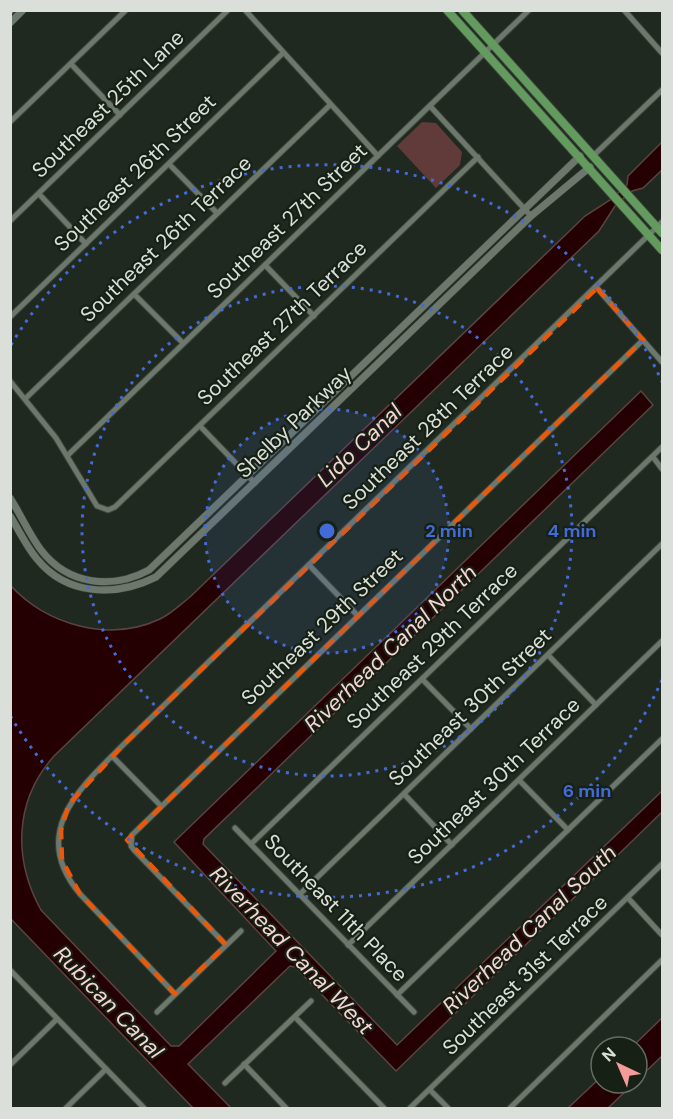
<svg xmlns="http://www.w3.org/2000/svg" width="673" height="1119" viewBox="0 0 673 1119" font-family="'DM Sans',sans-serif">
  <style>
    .green { fill: #613a3a }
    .water { fill: #250002; stroke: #5b4342; stroke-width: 1.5 }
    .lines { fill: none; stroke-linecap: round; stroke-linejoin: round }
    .minor-casing { stroke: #3b433a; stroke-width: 7 }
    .tertiary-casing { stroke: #3b433a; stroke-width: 8 }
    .primary-casing { stroke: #3b433a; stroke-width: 10 }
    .minor { stroke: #6c786b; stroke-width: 5 }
    .tertiary { stroke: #6c786b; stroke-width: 7 }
    .primary { stroke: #639b5e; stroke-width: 8 }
    .marked { fill: none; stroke: #e8590c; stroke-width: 4.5; stroke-dasharray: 12 8; stroke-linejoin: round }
    .ring { fill: none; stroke: #436bd8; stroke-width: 3; stroke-dasharray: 3 6 }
    .labels { text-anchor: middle; stroke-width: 4.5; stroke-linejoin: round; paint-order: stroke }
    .street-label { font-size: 21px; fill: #dae0d9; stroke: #162015 }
    .water-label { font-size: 22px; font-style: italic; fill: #f8d4d2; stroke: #162015 }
    .centre { fill: #436bd8; stroke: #162015; stroke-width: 3 }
    .ring-label { font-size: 18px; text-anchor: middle; font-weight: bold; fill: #436bd8; stroke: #162015; stroke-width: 4.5; stroke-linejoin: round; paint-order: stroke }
  </style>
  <rect width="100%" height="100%" fill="#20291f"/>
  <path class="green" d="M422 122 436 123 462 152 460 165 436 188 397 146Z"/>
  <g class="water">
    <path d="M662 142V170L643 188 632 191 615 206 599 231 54 756C14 801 13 859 41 910L171 1046H179L276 951 174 842 641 391 653 405 204 839 203 844 397 1045 662 791V812L396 1071 295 967 290 966 188 1064 231 1108H193L11 919 10 585C47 625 109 643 160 619 171 614 181 604 190 597L585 216 610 200 627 185 628 176Z"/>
    <path d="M662 1018V1056L637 1080V1047H632Z"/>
    <path d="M601 1077V1083H634L608 1108H568Z"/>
  </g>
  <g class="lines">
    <defs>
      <g id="minor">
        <path d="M245 10 378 156"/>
        <path d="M624 10 662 53"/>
        <path d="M71 64 120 115"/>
        <path d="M430 106 531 216"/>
        <path d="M10 122 126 10"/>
        <path d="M594 155 662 90"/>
        <path d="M169 164 217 213"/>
        <path d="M39 194 86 244"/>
        <path d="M10 221 228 10"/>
        <path d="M265 265 314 316"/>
        <path d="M597 288 662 362"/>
        <path d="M134 294 183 343"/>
        <path d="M10 317 283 53"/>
        <path d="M10 381 56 438 97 506 108 510 115 507 478 157"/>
        <path d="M26 398 330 105"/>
        <path d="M200 426 255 483"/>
        <path d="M68 455 529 10"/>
        <path d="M653 457 662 469"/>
        <path d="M309 565 358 616"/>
        <path d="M548 655 596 705"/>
        <path d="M422 679 471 729"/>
        <path d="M112 756 161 806"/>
        <path d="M519 780 568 830"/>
        <path d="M404 794 452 845"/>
        <path d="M235 828 414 1012"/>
        <path d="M251 844 662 447"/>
        <path d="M300 894 662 544"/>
        <path d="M628 898 662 935"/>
        <path d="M226 945 134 850 131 846 132 835 643 340"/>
        <path d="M348 945 662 641"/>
        <path d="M10 970 144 1108"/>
        <path d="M175 994 80 894C28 832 81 787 124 744L662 222"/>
        <path d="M397 995 662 739"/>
        <path d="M157 1012 241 931"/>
        <path d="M295 1017 384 1108"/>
        <path d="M244 1064 286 1108"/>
        <path d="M10 1065 57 1019"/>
        <path d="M225 1083 311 1001"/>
        <path d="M430 1090 448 1108"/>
        <path d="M66 1108 106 1069"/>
        <path d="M410 1108 662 864"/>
        <path d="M510 1108 662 960"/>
      </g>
      <g id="tertiary">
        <path d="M10 11 11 10"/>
        <path d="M10 23 23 10"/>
        <path d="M10 498C21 515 29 534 41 550 68 585 112 590 149 570L580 156"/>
        <path d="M10 516C19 530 26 546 37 559 67 596 116 597 156 577L531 216 590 167"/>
      </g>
      <g id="primary">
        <path d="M447 10 662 250"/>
        <path d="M462 10 662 233"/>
      </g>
    </defs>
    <use href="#minor" class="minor-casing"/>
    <use href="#tertiary" class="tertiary-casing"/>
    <use href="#primary" class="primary-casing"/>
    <use href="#minor" class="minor"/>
    <use href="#tertiary" class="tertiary"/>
    <use href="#primary" class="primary"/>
  </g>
  <path class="marked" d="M597 288 643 340 127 840 226 945 175 994 80 894 62 860 61 830 69 804 124 744Z"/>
  <circle cx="327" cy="531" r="122" fill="#436bd8" fill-opacity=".12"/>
  <g class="ring">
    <circle cx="327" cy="531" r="122"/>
    <circle cx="327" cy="531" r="245"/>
    <path d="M662 680A367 367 0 0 1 11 717M11 345A367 367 0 0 1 662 382"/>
  </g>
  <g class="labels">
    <g class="street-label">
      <text transform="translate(108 104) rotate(-44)" y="7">Southeast 25th Lane</text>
      <text transform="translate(135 173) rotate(-44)" y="7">Southeast 26th Street</text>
      <text transform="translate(287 221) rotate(-44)" y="7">Southeast 27th Street</text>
      <text transform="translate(166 239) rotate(-44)" y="7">Southeast 26th Terrace</text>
      <text transform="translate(282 323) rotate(-44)" y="7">Southeast 27th Terrace</text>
      <text transform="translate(294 422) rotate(-44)" y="7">Shelby Parkway</text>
      <text transform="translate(428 427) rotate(-44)" y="7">Southeast 28th Terrace</text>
      <text transform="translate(322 627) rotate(-44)" y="7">Southeast 29th Street</text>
      <text transform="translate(432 646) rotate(-44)" y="7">Southeast 29th Terrace</text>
      <text transform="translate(470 707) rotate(-44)" y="7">Southeast 30th Street</text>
      <text transform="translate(494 781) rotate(-44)" y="7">Southeast 30th Terrace</text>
      <text transform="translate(336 908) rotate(46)" y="7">Southeast 11th Place</text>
      <text transform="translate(525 975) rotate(-44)" y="7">Southeast 31st Terrace</text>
    </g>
    <g class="water-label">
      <text transform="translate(359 445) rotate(-44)" y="8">Lido Canal</text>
      <text transform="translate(390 648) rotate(-44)" y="8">Riverhead Canal North</text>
      <text transform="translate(529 929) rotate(-44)" y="8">Riverhead Canal South</text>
      <text transform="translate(292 950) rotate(46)" y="8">Riverhead Canal West</text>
      <text transform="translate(109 1002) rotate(46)" y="8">Rubican Canal</text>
    </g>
  </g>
  <circle cx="327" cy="531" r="9" class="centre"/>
  <g class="ring-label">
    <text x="449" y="537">2 min</text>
    <text x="572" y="537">4 min</text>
    <text x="587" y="797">6 min</text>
  </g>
  <rect width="673" height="1119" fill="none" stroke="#dae0d9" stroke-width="24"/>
  <g transform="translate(619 1065) rotate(316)"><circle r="28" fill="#162015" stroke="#646d63" stroke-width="1.5"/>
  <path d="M0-4.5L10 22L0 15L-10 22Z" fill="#f59b9a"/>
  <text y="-9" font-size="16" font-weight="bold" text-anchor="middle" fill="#dae0d9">N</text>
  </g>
</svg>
